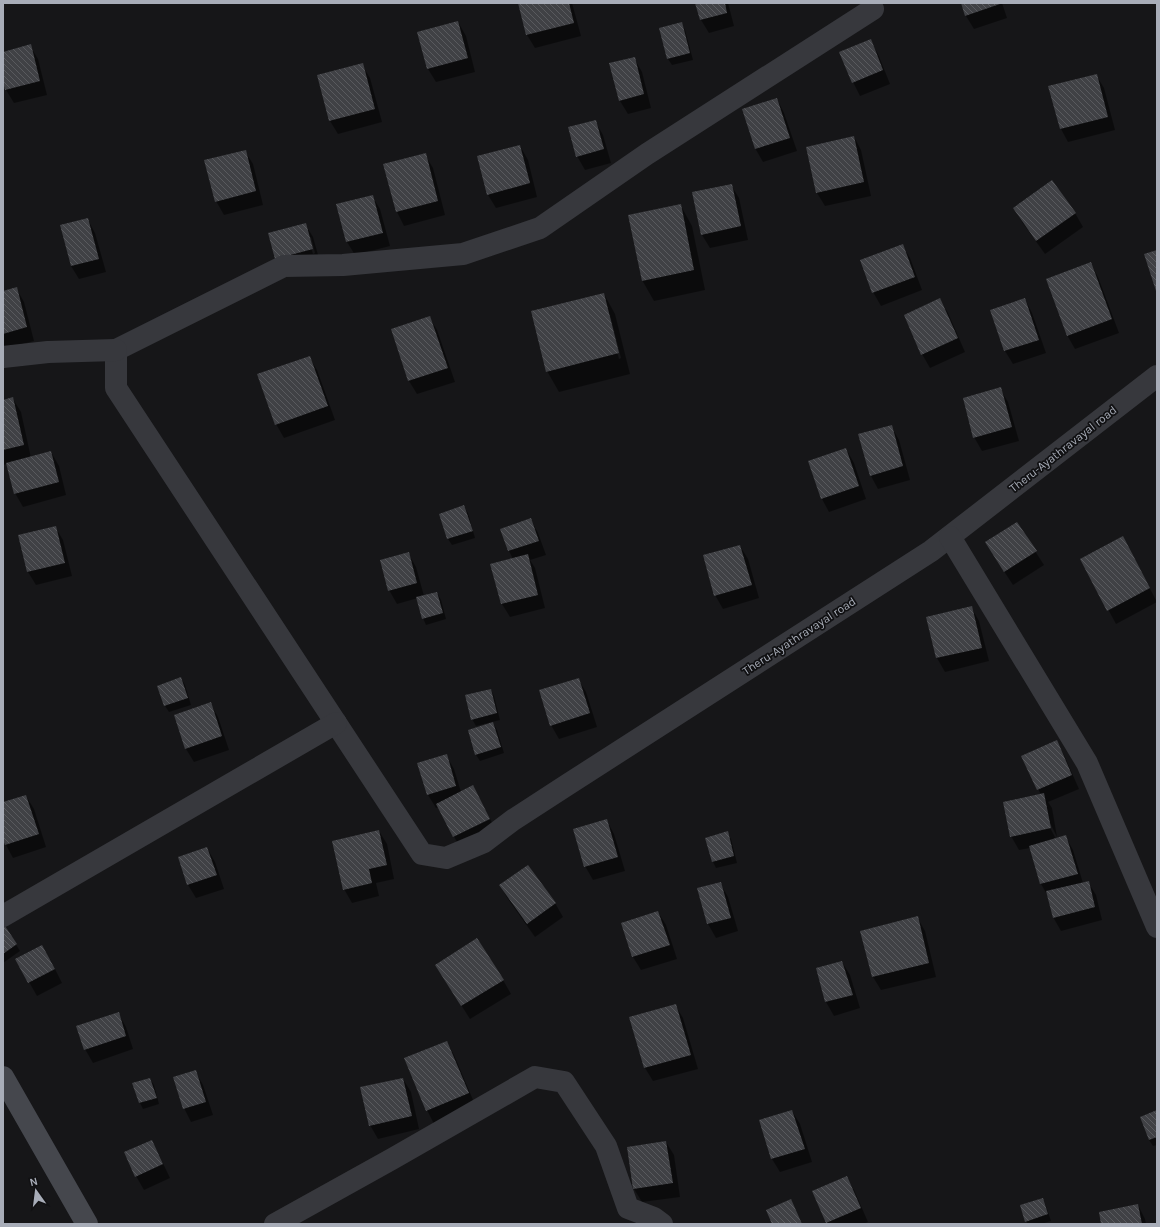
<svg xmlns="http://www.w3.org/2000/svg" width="1160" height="1227" viewBox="0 0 1160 1227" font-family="Karla,sans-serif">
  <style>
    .shadow { fill: #0007; fill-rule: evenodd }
    .building { fill: url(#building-back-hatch) }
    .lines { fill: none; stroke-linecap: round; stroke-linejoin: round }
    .street { stroke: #37383d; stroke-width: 22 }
    .secondary { stroke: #45474d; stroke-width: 22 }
    .labels { text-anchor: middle; stroke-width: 3.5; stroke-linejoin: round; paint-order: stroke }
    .street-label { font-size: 12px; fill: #a8adb8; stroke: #111113 }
  </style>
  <defs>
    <pattern id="building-back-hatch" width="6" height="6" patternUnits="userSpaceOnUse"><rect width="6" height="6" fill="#404145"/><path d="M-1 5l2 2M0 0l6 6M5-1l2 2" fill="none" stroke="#595a5e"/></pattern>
  </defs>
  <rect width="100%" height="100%" fill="#161618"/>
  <g class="shadow">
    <path d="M519 3H572L581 36 535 48 527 35Z"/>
    <path d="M697 3H728L734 26 709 33 701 20Z"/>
    <path d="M962 3H1002L1007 18 974 29 966 16Z"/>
    <path d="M458 22 466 36 475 72 436 82 428 69Z"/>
    <path d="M681 23 685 30 693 60 672 65 668 59 660 29Z"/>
    <path d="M870 41 878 54 890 84 860 96 853 82Z"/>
    <path d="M30 46 38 59 47 95 14 103 6 90 3 78V53Z"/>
    <path d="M634 58 642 72 651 108 628 114 620 101 611 64Z"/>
    <path d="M362 65 370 78 382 122 338 134 330 121Z"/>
    <path d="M1096 75 1104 88 1115 130 1068 142 1061 129 1050 87Z"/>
    <path d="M777 99 784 113 797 151 763 162 755 148Z"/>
    <path d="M595 121 603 135 611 163 585 170 577 156Z"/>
    <path d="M854 137 861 150 871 196 825 206 817 193 807 147Z"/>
    <path d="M520 146 528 160 537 197 496 208 488 195Z"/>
    <path d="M245 151 253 164 263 205 224 215 216 201Z"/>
    <path d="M425 155 433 168 445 215 404 226 397 212 385 165Z"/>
    <path d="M731 185 739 198 748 240 710 248 702 235 693 193Z"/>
    <path d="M372 196 380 209 390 246 355 255 347 242 338 205Z"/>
    <path d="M681 206 692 226 705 290 654 301 642 280Z"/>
    <path d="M1014 208 1075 213 1083 227 1045 254 1022 222Z"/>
    <path d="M88 220 95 233 106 272 79 279 71 266Z"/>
    <path d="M305 224 313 237 320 262 276 258ZM308 237H311L315 253 313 254Z"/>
    <path d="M902 245 910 258 922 290 881 306 873 292Z"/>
    <path d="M1091 264 1098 277 1119 333 1075 349 1067 335Z"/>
    <path d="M16 288 24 302 34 341 3 349V292Z"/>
    <path d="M604 294 615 314 630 374 559 392 547 371ZM608 315H610L621 358 619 359Z"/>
    <path d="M1025 299 1032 313 1046 353 1013 364 1005 351 991 310Z"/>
    <path d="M940 300 948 313 965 352 930 368 922 354Z"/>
    <path d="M429 317 437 330 455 382 417 394 409 381 392 329Z"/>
    <path d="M309 357 317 370 335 420 284 438 276 424Z"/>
    <path d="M1000 389 1008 402 1019 441 982 451 974 437Z"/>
    <path d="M13 399 21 412 31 458 51 452 59 466 66 495 23 507 15 493 7 464 3 465V401Z"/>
    <path d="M891 426 899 440 910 480 878 489 871 476Z"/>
    <path d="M846 449 854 463 866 499 829 512 822 499Z"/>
    <path d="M464 507 468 513 475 538 452 545 448 539 440 514Z"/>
    <path d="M531 520 538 533 546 555 530 560 535 568 545 608 510 617 502 604 491 564 513 559 509 551 501 529Z"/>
    <path d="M1017 523 1044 565 1013 585 994 556Z"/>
    <path d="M55 527 63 540 72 576 36 585 28 572 19 536Z"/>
    <path d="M740 546 748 559 759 598 723 609 715 595Z"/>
    <path d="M1130 551 1157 602 1116 624 1081 559Z"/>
    <path d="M408 553 416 567 424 596 437 593 441 600 446 619 426 625 423 618 418 598 397 604 389 590Z"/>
    <path d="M971 607 979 621 989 661 945 672 937 658 928 618Z"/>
    <path d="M181 678 185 685 191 705 169 712 165 706 158 686Z"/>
    <path d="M578 679 586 692 597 727 559 739 551 725Z"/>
    <path d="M491 690 494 696 500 720 476 726 472 719Z"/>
    <path d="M210 703 218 717 229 750 194 762 186 749Z"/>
    <path d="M493 723 497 730 504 753 480 761 476 755Z"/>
    <path d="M1056 742 1064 755 1079 789 1048 802 1052 808 1057 837 1050 823 1048 824 1056 839 1065 836 1073 850 1083 883 1088 882 1096 895 1102 920 1061 931 1053 917 1049 898 1041 884 1030 848 1019 850 1011 836 1041 795 1023 756Z"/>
    <path d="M446 755 454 769 461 792 480 800 497 832 461 850 439 807 436 808 428 795 418 764Z"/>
    <path d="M26 796 34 809 46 847 13 858 6 845 3 837V804Z"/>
    <path d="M607 821 614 834 625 871 593 880 585 866Z"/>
    <path d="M379 831 387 844 394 879 376 883 379 896 352 903 344 889Z"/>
    <path d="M727 833 731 839 737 863 716 868 713 862 706 838Z"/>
    <path d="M207 848 215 862 224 889 196 898 188 885 179 857Z"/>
    <path d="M720 883 728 897 738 931 716 938 708 924 698 889Z"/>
    <path d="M500 886 555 903 563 917 535 937 508 899Z"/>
    <path d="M658 912 666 925 677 959 641 970 633 957 622 924Z"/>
    <path d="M917 917 925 931 936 977 881 990 873 977 862 931Z"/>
    <path d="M5 927 20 951 3 963V928Z"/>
    <path d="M16 959H50L62 983 37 996Z"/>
    <path d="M842 962 850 975 860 1008 834 1016 826 1002 817 969Z"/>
    <path d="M444 978 503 980 511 994 470 1019Z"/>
    <path d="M675 1005 683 1018 698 1069 653 1081 645 1068 630 1018Z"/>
    <path d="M118 1013 126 1027 133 1049 93 1063 85 1049Z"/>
    <path d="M447 1042 454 1055 476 1107 434 1124 427 1110Z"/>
    <path d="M195 1071 203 1085 213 1115 191 1122 184 1108Z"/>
    <path d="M150 1079 154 1085 159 1104 143 1109 140 1103 133 1084Z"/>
    <path d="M403 1079 411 1092 419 1129 378 1139 370 1125Z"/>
    <path d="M792 1111 800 1124 812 1162 780 1172 772 1159 760 1121Z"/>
    <path d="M1157 1111V1145L1153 1146 1149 1140Z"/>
    <path d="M152 1141 159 1155 170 1178 144 1190 136 1176Z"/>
    <path d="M666 1142 674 1155 680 1197 642 1202 634 1189 628 1147Z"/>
    <path d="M846 1177 854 1190 868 1222 863 1224H828L813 1191Z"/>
    <path d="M1043 1199 1046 1206 1051 1221 1041 1224H1028L1026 1221Z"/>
    <path d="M1138 1205 1145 1219 1146 1224H1102Z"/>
  </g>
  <g class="building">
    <path d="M518 3H569L574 23 526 35Z"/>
    <path d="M695 3H725L727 13 700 20Z"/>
    <path d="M961 3H999L1000 4 965 16Z"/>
    <path d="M458 21 468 58 427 69 417 32Z"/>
    <path d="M682 22 690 53 667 59 659 28Z"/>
    <path d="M871 39 883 70 852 83 839 52Z"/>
    <path d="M31 44 40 81 5 90 3 82V52Z"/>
    <path d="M635 57 644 94 619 101 609 63Z"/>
    <path d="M363 63 375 109 329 121 317 75Z"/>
    <path d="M1097 74 1108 117 1060 129 1048 86Z"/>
    <path d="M777 98 790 138 755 149 742 109Z"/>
    <path d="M596 120 604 149 576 157 568 127Z"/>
    <path d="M854 136 864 182 816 193 806 147Z"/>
    <path d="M520 145 530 183 487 195 477 156Z"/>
    <path d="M246 150 256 191 215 202 204 160Z"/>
    <path d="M426 153 438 201 396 212 383 164Z"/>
    <path d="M1052 180 1076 213 1036 241 1013 208Z"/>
    <path d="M732 184 741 226 701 235 692 192Z"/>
    <path d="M373 195 383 233 346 242 336 204Z"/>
    <path d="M681 204 694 270 642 281 628 215Z"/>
    <path d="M88 218 99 259 71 266 60 225Z"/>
    <path d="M306 223 313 249 275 259 268 233Z"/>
    <path d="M903 244 915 277 872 293 860 260Z"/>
    <path d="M1157 250V294L1144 254Z"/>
    <path d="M1091 262 1112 319 1067 336 1046 279Z"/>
    <path d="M17 287 27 327 3 334V291Z"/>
    <path d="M604 293 619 353 546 372 531 311Z"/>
    <path d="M940 298 958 338 921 355 904 315Z"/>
    <path d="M1025 298 1039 340 1004 351 990 310Z"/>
    <path d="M430 316 448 368 408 381 391 329Z"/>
    <path d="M310 356 328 406 275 425 257 374Z"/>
    <path d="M1001 387 1012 427 973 438 963 398Z"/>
    <path d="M13 397 24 445 3 450V400Z"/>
    <path d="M892 425 903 466 870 476 858 434Z"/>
    <path d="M846 448 859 486 821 499 808 461Z"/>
    <path d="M51 451 59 482 14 494 6 463Z"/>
    <path d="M464 505 473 531 447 539 439 514Z"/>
    <path d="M531 518 539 541 508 551 500 529Z"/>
    <path d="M1017 522 1037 551 1004 572 985 542Z"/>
    <path d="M56 526 65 563 27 572 18 535Z"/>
    <path d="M1123 536 1150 588 1107 611 1080 559Z"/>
    <path d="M740 545 752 585 714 596 703 555Z"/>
    <path d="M409 552 417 583 388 591 380 560Z"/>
    <path d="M528 554 538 595 501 604 490 564Z"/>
    <path d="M437 592 443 613 422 619 416 597Z"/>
    <path d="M972 606 982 648 936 658 926 617Z"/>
    <path d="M181 677 188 698 164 706 157 686Z"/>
    <path d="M579 678 590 713 550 726 539 690Z"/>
    <path d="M491 689 497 713 471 720 465 695Z"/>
    <path d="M211 702 222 736 185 749 174 715Z"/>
    <path d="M493 722 501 747 475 755 468 730Z"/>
    <path d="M1057 740 1072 775 1037 790 1021 756Z"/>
    <path d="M447 754 456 786 427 795 417 763Z"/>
    <path d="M473 785 490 819 453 837 436 804Z"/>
    <path d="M1044 793 1051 828 1010 837 1003 802Z"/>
    <path d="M26 795 39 834 5 845 3 840V802Z"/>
    <path d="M607 819 618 857 584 867 573 829Z"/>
    <path d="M379 830 387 865 369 869 372 883 343 890 332 841Z"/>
    <path d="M728 831 734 856 712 862 705 838Z"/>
    <path d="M1066 835 1078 874 1040 884 1029 846Z"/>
    <path d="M207 847 217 875 187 885 178 857Z"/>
    <path d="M528 865 556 903 527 924 499 885Z"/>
    <path d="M1089 881 1095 907 1053 918 1046 891Z"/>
    <path d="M721 882 731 918 707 924 697 888Z"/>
    <path d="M658 911 670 945 632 957 621 923Z"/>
    <path d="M918 916 929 963 872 977 860 931Z"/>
    <path d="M5 926 17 944 3 954V927Z"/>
    <path d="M477 938 504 980 461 1006 435 965Z"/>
    <path d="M42 945 55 969 28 983 15 959Z"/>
    <path d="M842 961 853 995 825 1002 816 968Z"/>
    <path d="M676 1004 691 1055 644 1068 629 1017Z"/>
    <path d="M119 1012 126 1036 84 1050 76 1026Z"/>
    <path d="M447 1041 469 1093 426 1111 404 1058Z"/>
    <path d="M196 1070 206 1102 183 1109 173 1077Z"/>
    <path d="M150 1078 157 1098 139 1103 132 1083Z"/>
    <path d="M403 1078 412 1116 369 1126 360 1087Z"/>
    <path d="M792 1110 805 1149 771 1159 759 1120Z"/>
    <path d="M1157 1110V1137L1149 1140 1140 1117Z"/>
    <path d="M152 1140 163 1164 135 1177 124 1152Z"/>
    <path d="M666 1141 673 1183 633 1189 627 1147Z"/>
    <path d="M847 1176 861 1208 826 1223 812 1191Z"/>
    <path d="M1043 1198 1048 1214 1025 1222 1020 1205Z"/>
    <path d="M791 1199 802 1224H772L766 1210Z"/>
    <path d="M1138 1204 1142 1224H1101L1099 1212Z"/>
  </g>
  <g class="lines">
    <g class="street">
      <path d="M873 9 647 154 540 228 463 254 343 265 284 266 116 350V388L422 854 446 858 484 842 513 820 567 785 931 551 1157 376"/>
      <path d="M3 357 48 352 116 350"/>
      <path d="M950 537 1087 763 1157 927"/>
      <path d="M3 916 336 723"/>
      <path d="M275 1224 392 1159 535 1077 564 1082 606 1146 628 1208 654 1218 662 1224"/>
    </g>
    <path class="secondary" d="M3 1077 87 1224"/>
  </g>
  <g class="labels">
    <g class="street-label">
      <text transform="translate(1063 449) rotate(-38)" y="4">Theru-Ayathravayal road</text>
      <text transform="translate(799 636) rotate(-33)" y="4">Theru-Ayathravayal road</text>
    </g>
  </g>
  <rect width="1160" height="1227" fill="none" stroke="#a8adb8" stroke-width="8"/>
  <g transform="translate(36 1191) rotate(346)" stroke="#111113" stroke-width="3" paint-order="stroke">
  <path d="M0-3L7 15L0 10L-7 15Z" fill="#a8adb8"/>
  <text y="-6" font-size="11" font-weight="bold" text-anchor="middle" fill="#a8adb8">N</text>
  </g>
</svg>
